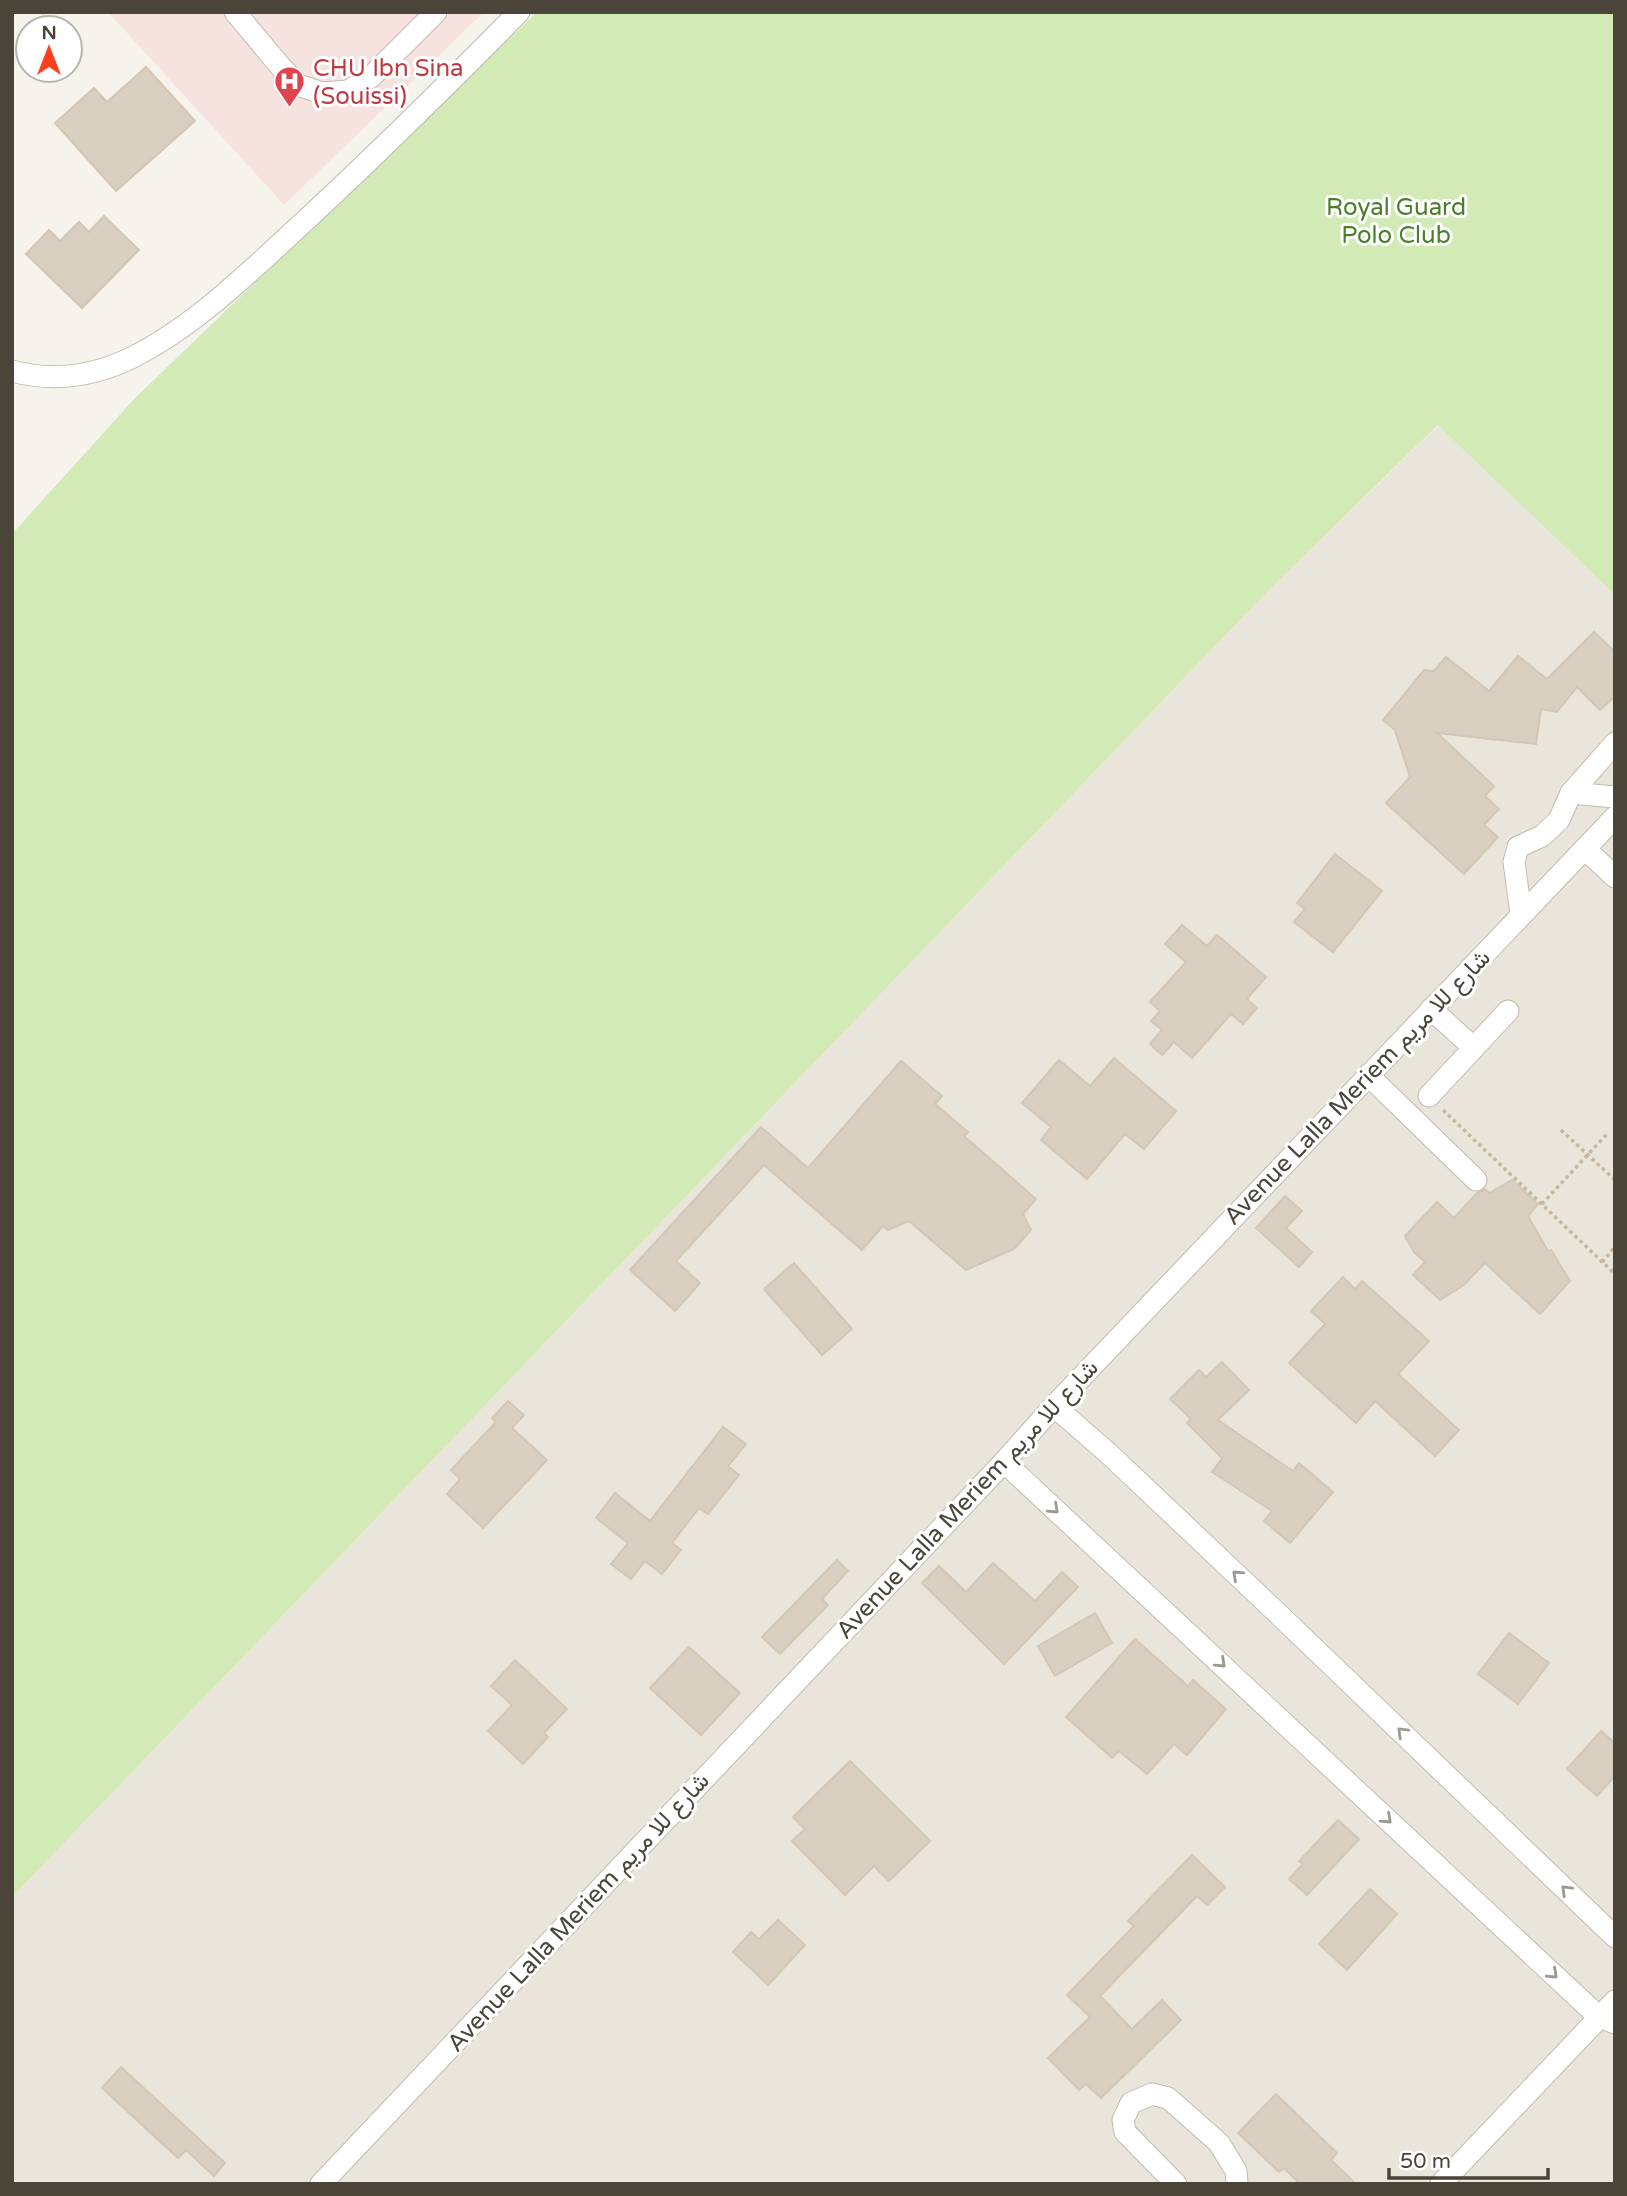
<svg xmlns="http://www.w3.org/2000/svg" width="1627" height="2196" viewBox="0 0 1627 2196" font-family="'Varela Round',Vazirmatn,sans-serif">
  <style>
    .residential { fill: #eae5da }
    .medical { fill: #f6e3e0 }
    .green { fill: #d2eab5 }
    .building { fill: #d8cfc1; stroke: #d3c7b4; stroke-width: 2 }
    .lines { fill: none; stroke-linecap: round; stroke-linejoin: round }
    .minor-casing { stroke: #c2bbae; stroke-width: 23 }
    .path { stroke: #c4b79f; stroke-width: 3.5; stroke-dasharray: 3.5 3.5; stroke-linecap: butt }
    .minor { stroke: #fff; stroke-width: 21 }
    .oneway { stroke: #9c9892 }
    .labels { text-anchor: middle; stroke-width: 6; stroke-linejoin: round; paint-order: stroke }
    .health-label { font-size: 24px; fill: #be3a42; stroke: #fff; text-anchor: start }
    .park-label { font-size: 24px; fill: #4a7f2a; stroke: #fff }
    .street-label { font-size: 24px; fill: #4b4439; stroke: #fff }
  </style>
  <rect width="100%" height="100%" fill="#f6f3ec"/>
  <path class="residential" d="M1439 425 1615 595V2184H12V1897L1266 593Z"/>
  <path class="medical" d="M108 12H484L284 205Z"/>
  <path class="green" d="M537 12H1615V595L1438 425 1266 593 12 1897V534L135 398Z"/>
  <g class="building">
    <path d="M146 67 195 121 116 191 55 123 94 88 107 102Z"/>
    <path d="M104 216 139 250 82 308 26 254 49 230 60 241 79 222 89 232Z"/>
    <path d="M1594 632 1615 652V696L1600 710 1577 687 1557 712 1541 709 1536 744 1437 733 1494 786 1485 796 1499 809 1484 825 1498 837 1464 874 1386 803 1410 777 1395 730 1383 720 1424 670 1434 671 1446 657 1489 691 1518 656 1547 679Z"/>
    <path d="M1335 854 1382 891 1333 952 1294 922 1305 909 1297 903Z"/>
    <path d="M1182 925 1207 946 1217 935 1266 977 1247 999 1257 1008 1243 1024 1231 1014 1192 1058 1174 1042 1162 1055 1150 1044 1162 1030 1151 1021 1160 1011 1150 1002 1186 962 1165 944Z"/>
    <path d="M1114 1058 1176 1111 1144 1149 1125 1134 1087 1179 1041 1140 1051 1127 1022 1103 1059 1060 1090 1086Z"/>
    <path d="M901 1061 942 1096 935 1104 968 1132 964 1136 1036 1199 1023 1214 1031 1230 1014 1249 966 1270 909 1221 888 1230 883 1226 862 1250 764 1165 676 1261 700 1283 675 1311 630 1270 761 1127 808 1168Z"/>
    <path d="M1512 1180 1538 1204 1528 1216 1548 1251 1551 1250 1570 1281 1540 1314 1485 1263 1464 1285 1440 1300 1413 1275 1425 1262 1414 1252 1405 1236 1437 1202 1454 1218 1477 1193 1485 1189 1489 1193Z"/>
    <path d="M1285 1196 1302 1211 1286 1228 1312 1252 1299 1267 1256 1228Z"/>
    <path d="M794 1263 852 1329 822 1355 764 1289Z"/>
    <path d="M1343 1277 1355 1289 1362 1281 1429 1341 1398 1374 1459 1430 1435 1456 1375 1401 1356 1423 1289 1363 1325 1324 1311 1311Z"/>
    <path d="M1222 1362 1249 1390 1218 1420 1293 1471 1299 1463 1333 1492 1290 1543 1264 1521 1272 1511 1212 1472 1222 1458 1187 1423 1191 1419 1170 1399 1199 1370 1206 1377Z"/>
    <path d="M508 1401 524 1415 512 1428 547 1460 483 1528 447 1494 460 1479 451 1470 496 1422 492 1418Z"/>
    <path d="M723 1427 746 1444 728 1466 739 1475 708 1514 699 1508 672 1543 681 1550 662 1574 645 1561 631 1579 611 1564 628 1543 596 1518 615 1493 650 1521Z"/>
    <path d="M837 1560 848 1571 822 1599 828 1605 780 1654 762 1637Z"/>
    <path d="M993 1563 1035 1601 1062 1572 1078 1587 1004 1664 922 1583 939 1566 966 1592Z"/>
    <path d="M1095 1613 1112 1643 1055 1676 1038 1646Z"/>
    <path d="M1509 1633 1549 1663 1518 1704 1478 1674Z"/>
    <path d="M1135 1639 1188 1686 1193 1680 1226 1709 1187 1755 1174 1744 1147 1774 1119 1751 1112 1758 1066 1717Z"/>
    <path d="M689 1647 740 1693 701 1735 650 1688Z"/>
    <path d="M515 1660 567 1709 544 1733 548 1737 523 1764 488 1731 512 1705 491 1686Z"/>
    <path d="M1601 1731 1615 1743V1776L1597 1796 1567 1769Z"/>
    <path d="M850 1761 930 1841 889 1881 874 1866 845 1895 792 1841 805 1829 793 1817Z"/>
    <path d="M1338 1820 1359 1839 1307 1895 1289 1879 1303 1864 1299 1861Z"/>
    <path d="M1192 1855 1225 1887 1207 1905 1197 1896 1100 1996 1132 2029 1162 2000 1181 2020 1101 2098 1086 2084 1079 2090 1048 2058 1090 2017 1067 1995 1134 1926 1128 1921Z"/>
    <path d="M1370 1889 1397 1914 1347 1970 1319 1944Z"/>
    <path d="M778 1920 805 1945 768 1985 733 1952 751 1932 759 1939Z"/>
    <path d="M121 2067 225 2163 214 2176 186 2150 178 2158 102 2088Z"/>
    <path d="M1276 2094 1337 2153 1331 2160 1356 2184H1300L1284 2168 1279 2172 1238 2133Z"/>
  </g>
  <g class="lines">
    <defs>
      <g id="minor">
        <path d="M235 12 280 66 298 85 322 93 348 91 371 77 436 12"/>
        <path d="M12 371C53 382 92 377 131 358 192 328 244 277 294 231 371 160 445 87 519 12"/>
        <path d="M1571 793 1615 797"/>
        <path d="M1585 849 1615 877"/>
        <path d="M1521 914 1514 862 1518 847 1542 836 1559 820 1571 793 1615 743"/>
        <path d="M1431 1009 1474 1048"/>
        <path d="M1368 1075 1476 1180"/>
        <path d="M1429 1096 1508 1011"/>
        <path d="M1054 1406 1108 1453 1272 1608 1615 1937"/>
        <path d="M1004 1462 1599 2017 1615 2023"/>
        <path d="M321 2184 1004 1462 1054 1406 1615 817"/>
        <path d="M1176 2184 1125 2132 1123 2120 1131 2103 1152 2094 1168 2098 1219 2143 1236 2171 1237 2184"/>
        <path d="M1441 2184 1615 2001"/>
      </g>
    </defs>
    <use href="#minor" class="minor-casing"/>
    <g class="path">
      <path d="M1443 1110 1615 1274"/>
      <path d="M1561 1130 1615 1180"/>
      <path d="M1542 1204 1607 1134"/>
      <path d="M1602 1262 1615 1247"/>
    </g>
    <use href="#minor" class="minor"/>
  </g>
  <defs><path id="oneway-chevron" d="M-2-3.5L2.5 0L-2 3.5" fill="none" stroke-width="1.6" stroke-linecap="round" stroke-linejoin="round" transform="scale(1.75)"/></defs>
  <g class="oneway">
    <use href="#oneway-chevron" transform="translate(1054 1509) rotate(43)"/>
    <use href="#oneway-chevron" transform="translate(1237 1575) rotate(-137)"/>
    <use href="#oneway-chevron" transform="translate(1221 1663) rotate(43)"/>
    <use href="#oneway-chevron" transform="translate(1402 1732) rotate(-136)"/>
    <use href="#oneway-chevron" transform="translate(1387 1819) rotate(43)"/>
    <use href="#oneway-chevron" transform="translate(1566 1890) rotate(-136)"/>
    <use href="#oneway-chevron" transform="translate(1553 1974) rotate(43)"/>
  </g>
  <defs>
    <symbol id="hospital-pin" viewBox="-11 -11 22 30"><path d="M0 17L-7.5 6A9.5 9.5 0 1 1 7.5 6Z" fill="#e0444e" stroke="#fff"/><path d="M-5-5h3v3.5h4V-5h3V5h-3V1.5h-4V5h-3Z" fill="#fff"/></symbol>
  </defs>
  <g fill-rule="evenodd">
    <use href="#hospital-pin" x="272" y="64" width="35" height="47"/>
  </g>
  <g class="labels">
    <g class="health-label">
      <text x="313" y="76">CHU Ibn Sina<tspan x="313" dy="28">(Souissi)</tspan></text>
    </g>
    <g class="park-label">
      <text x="1396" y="215">Royal Guard<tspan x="1396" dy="28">Polo Club</tspan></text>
    </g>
    <g class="street-label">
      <text transform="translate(1357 1087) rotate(-46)" y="8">Avenue Lalla Meriem شارع للا مريم</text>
      <text transform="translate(967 1499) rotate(-47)" y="8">Avenue Lalla Meriem شارع للا مريم</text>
      <text transform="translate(578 1912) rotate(-47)" y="8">Avenue Lalla Meriem شارع للا مريم</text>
    </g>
  </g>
  <rect width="1627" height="2196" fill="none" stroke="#4b4439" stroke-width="28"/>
  <g transform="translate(49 49)"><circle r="33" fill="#ffffff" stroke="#b7b4b0" stroke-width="2"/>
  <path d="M0-5L12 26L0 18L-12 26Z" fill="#fc3f1d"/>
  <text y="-10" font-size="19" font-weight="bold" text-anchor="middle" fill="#4b4439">N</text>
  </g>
  <path d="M1389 2168v10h159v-10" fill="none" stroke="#4b4439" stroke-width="3.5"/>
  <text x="1400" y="2168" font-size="21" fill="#4b4439" stroke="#ffffff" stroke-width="5" paint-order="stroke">50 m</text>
</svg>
